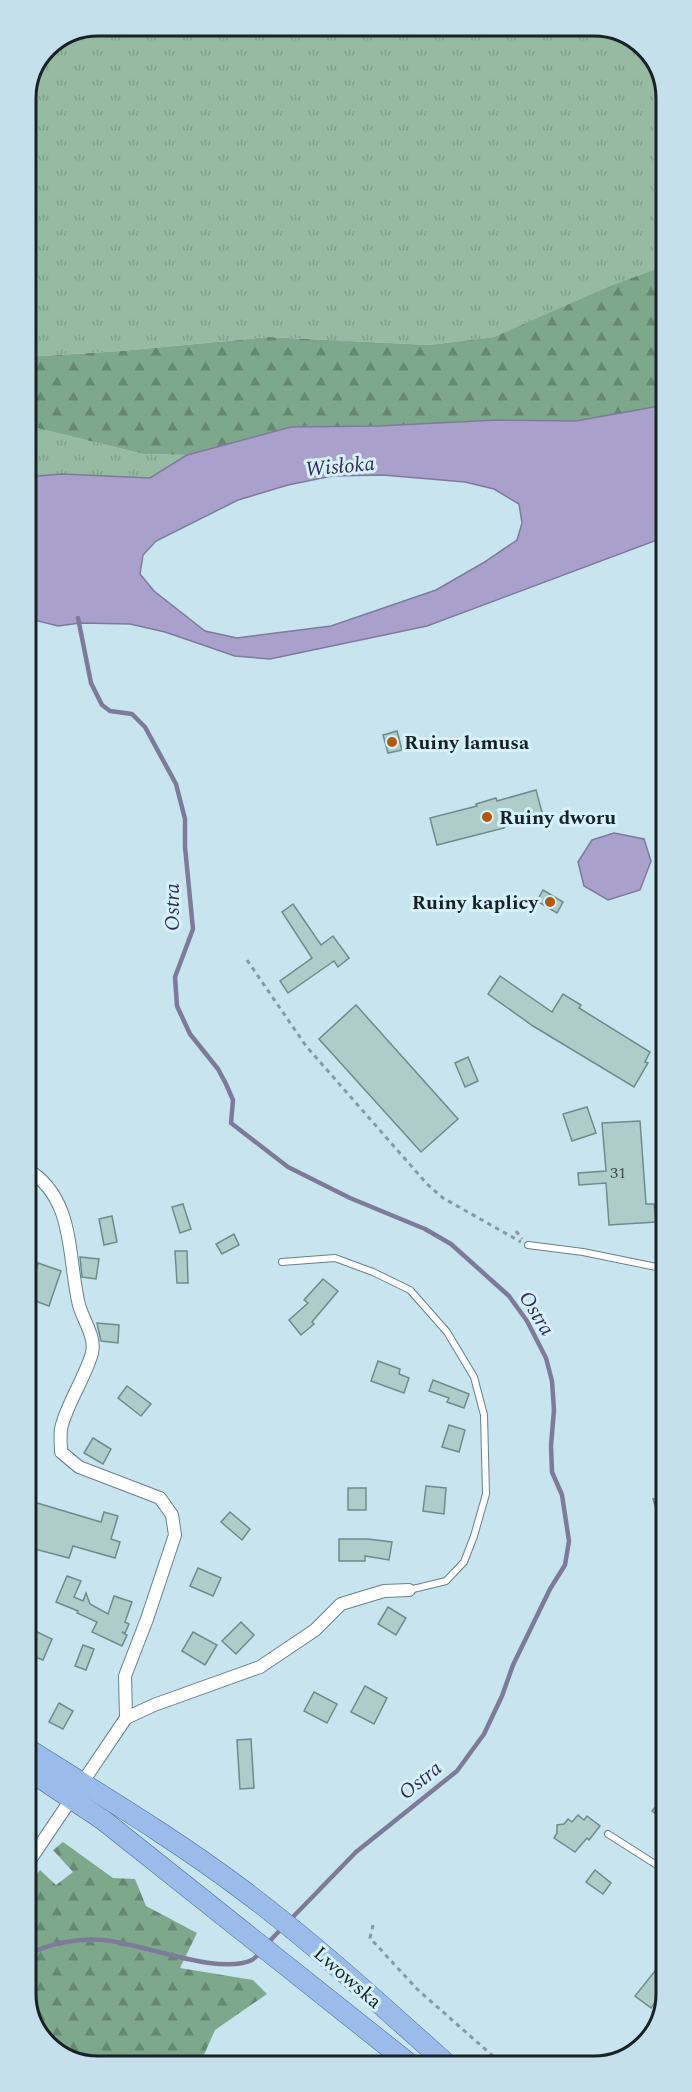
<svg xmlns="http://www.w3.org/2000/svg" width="692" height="2092" viewBox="0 0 692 2092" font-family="Spectral,serif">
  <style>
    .grass { fill: url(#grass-tufts) }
    .forest { fill: url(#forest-firs) }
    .water { fill: #a9a1cc; stroke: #7e7b9a; stroke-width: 1.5; fill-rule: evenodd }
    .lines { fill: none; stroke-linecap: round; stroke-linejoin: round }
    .stream { stroke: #7e7b9a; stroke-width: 4.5 }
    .building { fill: #aeccc9; stroke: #6e8c89; stroke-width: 1.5 }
    .service-casing { stroke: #68818b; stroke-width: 8 }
    .minor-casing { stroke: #68818b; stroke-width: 14 }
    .primary-casing { stroke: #42689d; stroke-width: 21 }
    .path { stroke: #869ba3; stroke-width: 3; stroke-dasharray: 4.5 4.5; stroke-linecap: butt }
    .service { stroke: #fff; stroke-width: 6 }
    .minor { stroke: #fff; stroke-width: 12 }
    .primary { stroke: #9bbbeb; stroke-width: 20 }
    .poi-dot { fill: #b55707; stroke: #d5f1fc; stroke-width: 2 }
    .labels { text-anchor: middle; stroke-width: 6; stroke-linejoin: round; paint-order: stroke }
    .number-label { font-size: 16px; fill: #3e4c4f }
    .poi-label { font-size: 20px; font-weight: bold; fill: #182226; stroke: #d5f1fc; text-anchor: start }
    .street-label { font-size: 20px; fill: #182226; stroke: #d5f1fc }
    .water-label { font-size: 21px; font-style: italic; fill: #37295e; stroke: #d5f1fc }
    .rim { fill: none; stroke: #182226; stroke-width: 3 }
  </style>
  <defs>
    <pattern id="grass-tufts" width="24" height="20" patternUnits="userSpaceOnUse" patternTransform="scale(1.5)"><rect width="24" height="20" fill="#96bba2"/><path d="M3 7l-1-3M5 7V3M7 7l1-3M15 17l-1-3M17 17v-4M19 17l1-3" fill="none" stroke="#81a08b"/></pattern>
    <pattern id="forest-firs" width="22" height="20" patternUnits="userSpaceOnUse" patternTransform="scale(1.5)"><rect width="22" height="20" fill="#7ea88c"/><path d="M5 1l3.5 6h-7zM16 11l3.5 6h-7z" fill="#668872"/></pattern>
  </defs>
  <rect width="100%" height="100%" fill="#c8e4ef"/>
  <g class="grass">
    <path d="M98 26H599L642 43 664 80V266L612 285 495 337 429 345 268 337 121 351 26 357V94L47 46Z"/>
    <path d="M26 423 37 428 143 454 187 455 150 478 62 474 26 477Z"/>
  </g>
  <g class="forest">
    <path d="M664 266 665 405 658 406 576 421 497 420 378 426 291 427 187 455 143 454 37 428 26 423V357L121 351 268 337 429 345 494 337 612 285Z"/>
    <path d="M63 1842 113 1878 135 1879 146 1906 197 1933 180 1968 253 1980 267 1994 215 2030 199 2066H93L50 2049 28 2012V1886L40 1870 56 1885 73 1872 53 1850Z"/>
  </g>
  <g class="water">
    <path d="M665 405V537L427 626 270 659 235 656 165 632 130 624 80 623 58 626 26 618V477L62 474 150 478 187 455 291 427 378 426 497 420 576 421ZM383 475 465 482 494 489 519 504 522 523 517 540 483 563 436 590 331 626 237 638 205 631 154 591 140 574 143 555 156 541 238 500 288 485 332 476Z"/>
    <path d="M614 833 644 839 651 861 640 890 608 900 584 886 578 862 592 840Z"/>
  </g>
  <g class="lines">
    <g class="stream">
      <path d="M78 618 91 683 102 705 110 711 132 714 145 727 176 784 185 819V847L193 929 175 977 177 1006 190 1034 218 1069 226 1084 233 1100 231 1123 288 1167 350 1198 425 1229 451 1244 509 1296 527 1321 546 1358 552 1381 554 1410 551 1446 552 1472 562 1495 569 1541 565 1565 550 1589 513 1665 502 1696 484 1734 457 1771 356 1852 290 1920"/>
      <path d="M267 1944 282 1928"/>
      <path d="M28 1955C48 1943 80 1938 103 1940 141 1943 218 1976 252 1960 255 1958 259 1954 261 1951"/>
    </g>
  </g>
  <g class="building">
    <path d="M397 731 402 750 388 753 383 735Z"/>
    <path d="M536 790 543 816 504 827V828L437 845 430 818 477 806 476 804 496 798 497 801Z"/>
    <path d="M543 890 563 902 557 913 537 901Z"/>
    <path d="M293 904 321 945 333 936 349 958 338 967 334 961 288 993 280 981 312 958 282 912Z"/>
    <path d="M500 976 552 1012 563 994 581 1005 579 1008 650 1052 645 1062 648 1063 634 1087 533 1026 488 994Z"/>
    <path d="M356 1005 458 1119 421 1152 319 1039Z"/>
    <path d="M468 1057 478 1081 465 1087 455 1063Z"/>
    <path d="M587 1107 596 1133 572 1141 563 1114Z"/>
    <path d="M640 1121 646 1204H654L656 1222 609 1225 606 1183 579 1185 578 1173 606 1171 602 1123Z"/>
    <path d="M183 1204 191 1229 180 1233 172 1207Z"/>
    <path d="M112 1216 117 1242 104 1245 99 1219Z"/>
    <path d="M234 1234 239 1245 222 1254 216 1244Z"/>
    <path d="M175 1251H187L188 1283H177Z"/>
    <path d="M80 1257 99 1259 96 1279 82 1277Z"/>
    <path d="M38 1263 61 1271 49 1306 27 1298Z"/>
    <path d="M323 1279 338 1291 312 1322 314 1324 301 1335 289 1320 308 1303 304 1300Z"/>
    <path d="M97 1323 119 1325 118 1343 101 1341Z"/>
    <path d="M378 1361 400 1369 399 1374 409 1378 404 1393 371 1381Z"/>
    <path d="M433 1380 469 1394 464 1408 447 1402 449 1398 429 1391Z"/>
    <path d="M127 1386 151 1404 141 1416 118 1398Z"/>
    <path d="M449 1425 465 1430 459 1452 442 1447Z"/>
    <path d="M93 1438 111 1449 103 1464 84 1453Z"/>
    <path d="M426 1486 446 1488 444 1514 423 1511Z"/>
    <rect x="348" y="1488" width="18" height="22"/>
    <path d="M666 1495V1531H663L653 1499Z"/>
    <path d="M27 1500 101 1522 104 1512 118 1516 111 1539 120 1542 115 1558 73 1546 69 1558 27 1547Z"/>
    <path d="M230 1512 250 1529 242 1540 221 1522Z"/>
    <path d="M339 1539H368L392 1542 389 1560 365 1556V1561H339Z"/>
    <path d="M198 1568 221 1578 213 1596 190 1586Z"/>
    <path d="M67 1576 81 1581 74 1597 83 1601 86 1593 90 1604 108 1614 114 1596 132 1602 125 1622 129 1624 125 1633 122 1632 127 1635 122 1646 92 1632 97 1622 77 1613 78 1611 56 1602Z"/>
    <path d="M388 1607 406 1618 396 1635 378 1624Z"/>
    <path d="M241 1622 254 1635 236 1654 222 1641Z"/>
    <path d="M31 1629 52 1639 43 1660 27 1654V1637Z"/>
    <path d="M193 1632 217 1645 205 1665 182 1651Z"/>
    <path d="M83 1645 94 1649 86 1670 75 1666Z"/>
    <path d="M365 1686 387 1698 374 1724 351 1712Z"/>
    <path d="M314 1692 337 1704 327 1723 304 1711Z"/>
    <path d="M59 1703 73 1711 63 1729 49 1722Z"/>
    <path d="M251 1739 254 1788 240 1789 237 1740Z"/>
    <path d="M666 1794V1823L652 1811Z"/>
    <path d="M578 1815 584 1820 587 1816 600 1826 589 1840 587 1838 575 1852 554 1838 557 1833V1825L564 1824 568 1819 572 1822Z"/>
    <path d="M595 1870 611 1883 603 1894 586 1882Z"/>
    <path d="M659 1966 666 1972V1988L651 2008 635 1996Z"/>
  </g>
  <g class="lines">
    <defs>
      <g id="service">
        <path d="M528 1245 583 1252 666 1269"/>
        <path d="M282 1262 335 1258 373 1272 410 1290 447 1332 474 1377 484 1415 486 1494 474 1536 464 1562 446 1581 409 1590"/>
        <path d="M608 1834 666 1871"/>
      </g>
      <g id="minor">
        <path d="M27 1169C76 1199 67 1256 79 1305 83 1320 96 1337 92 1353 86 1376 65 1407 61 1429 60 1437 61 1445 61 1452L79 1467 160 1498 172 1515 175 1535 147 1619 125 1676 126 1718 28 1863"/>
        <path d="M126 1718 154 1705 260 1667 315 1630 341 1604 384 1591 409 1590"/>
      </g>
      <g id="primary">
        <path d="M28 1749C101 1795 175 1839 244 1891 316 1945 381 2005 448 2065"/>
        <path d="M28 1770 103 1820 411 2065"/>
      </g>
    </defs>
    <use href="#service" class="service-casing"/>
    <use href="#minor" class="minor-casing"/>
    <use href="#primary" class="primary-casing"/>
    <g class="path">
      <path d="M247 960 306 1046 427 1184 443 1198 521 1242"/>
      <path d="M516 1231 522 1239"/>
      <path d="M373 1925 370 1938 417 1989 503 2065"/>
    </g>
    <use href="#service" class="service"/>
    <use href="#minor" class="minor"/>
    <use href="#primary" class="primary"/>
  </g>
  <g class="poi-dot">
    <circle cx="392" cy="742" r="6"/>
    <circle cx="487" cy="817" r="6"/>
    <circle cx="550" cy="902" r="6"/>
  </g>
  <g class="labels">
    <g class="number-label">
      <text x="618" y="1178">31</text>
    </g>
    <g class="poi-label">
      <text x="404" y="749">Ruiny lamusa</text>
      <text x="499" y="824">Ruiny dworu</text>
      <text x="538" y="909" text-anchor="end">Ruiny kaplicy</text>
    </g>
    <g class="street-label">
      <text transform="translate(348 1977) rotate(41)" y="7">Lwowska</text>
    </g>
    <g class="water-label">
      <text transform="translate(340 466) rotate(-5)" y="7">Wisłoka</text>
      <text transform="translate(172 907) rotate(-90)" y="7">Ostra</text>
      <text transform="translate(537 1313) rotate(58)" y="7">Ostra</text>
      <text transform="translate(420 1780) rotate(-39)" y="7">Ostra</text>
    </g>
  </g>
  <path d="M0 0H692V2092H0ZM98 36H594A62 62 0 0 1 656 98V1994A62 62 0 0 1 594 2056H98A62 62 0 0 1 36 1994V98A62 62 0 0 1 98 36Z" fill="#c6e0eb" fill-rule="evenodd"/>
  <path class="rim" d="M98 36H594A62 62 0 0 1 656 98V1994A62 62 0 0 1 594 2056H98A62 62 0 0 1 36 1994V98A62 62 0 0 1 98 36Z"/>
</svg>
